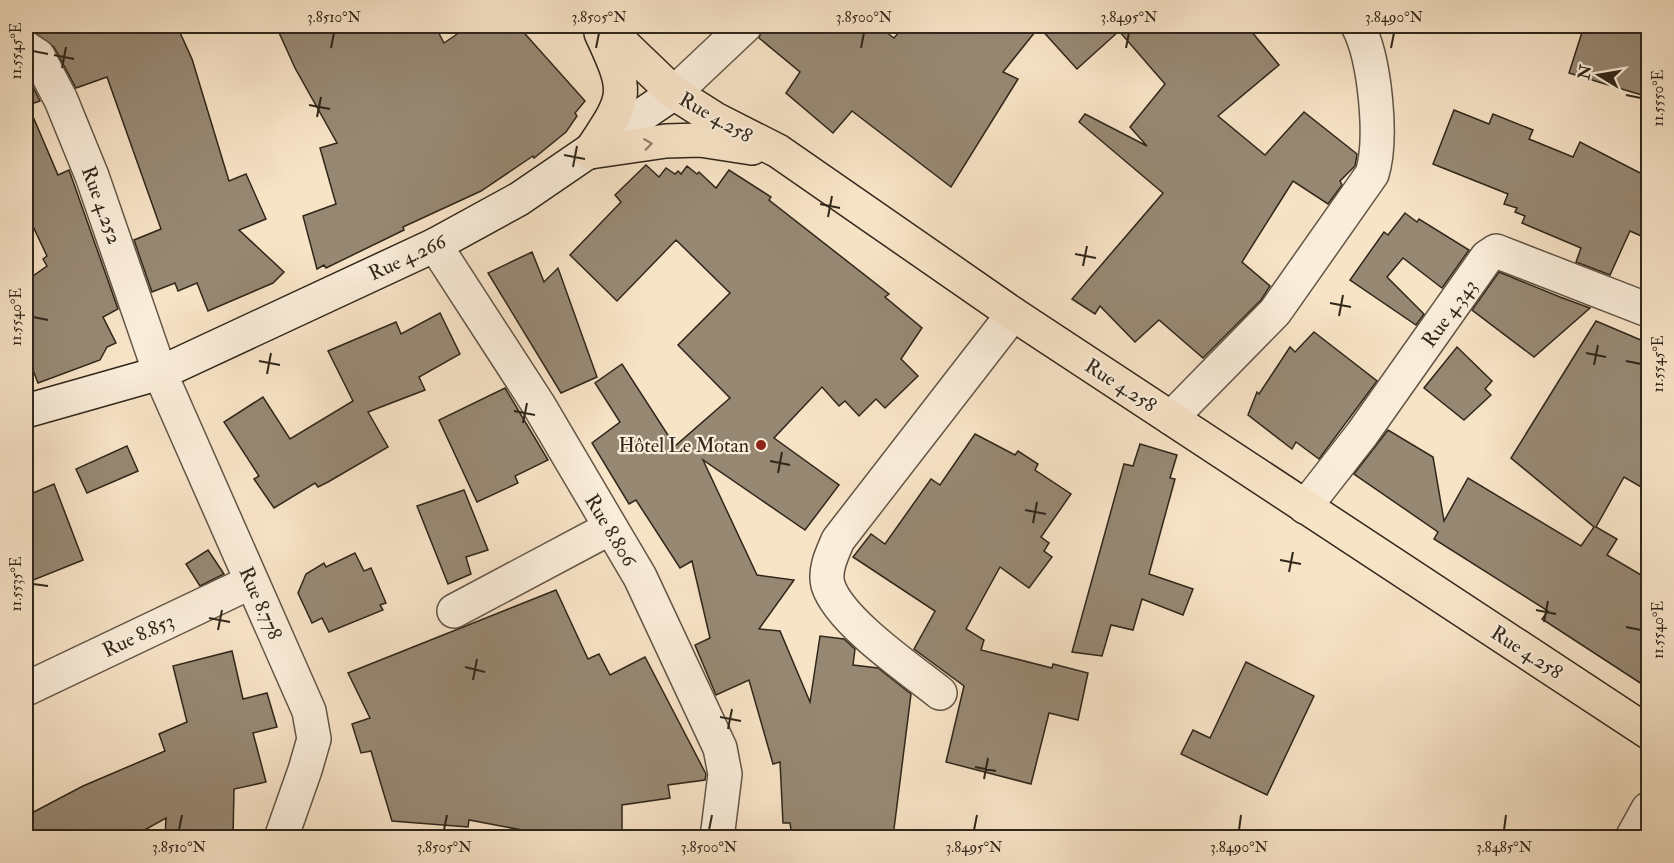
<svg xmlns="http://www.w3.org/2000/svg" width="1674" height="863" viewBox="0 0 1674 863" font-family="'IM FELL Double Pica',serif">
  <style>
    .building { fill: #978873; stroke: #30261a; stroke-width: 1.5 }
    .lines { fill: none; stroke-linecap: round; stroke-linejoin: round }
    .street-casing { stroke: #625545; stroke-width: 36 }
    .secondary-casing { stroke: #30261a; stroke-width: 36 }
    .highway-casing { stroke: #30261a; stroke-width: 36 }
    .street { stroke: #faedda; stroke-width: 33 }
    .secondary { stroke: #faedda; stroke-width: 33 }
    .highway { stroke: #f7e3c6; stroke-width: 33 }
    .oneway { stroke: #948470 }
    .ticks { fill: none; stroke: #30261a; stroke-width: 2 }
    .poi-dot { fill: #8f2418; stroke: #faedda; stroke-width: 2 }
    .labels { text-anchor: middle; stroke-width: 4.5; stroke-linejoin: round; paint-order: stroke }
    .street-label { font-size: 20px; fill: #30261a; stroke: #faedda }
    .poi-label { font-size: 20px; fill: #30261a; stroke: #faedda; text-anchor: end }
    .neatline { fill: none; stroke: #30261a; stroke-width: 2 }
    .ticks-label { font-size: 15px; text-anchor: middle; fill: #30261a }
  </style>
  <rect width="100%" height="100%" fill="#f7e3c6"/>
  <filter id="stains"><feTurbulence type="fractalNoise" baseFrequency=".00333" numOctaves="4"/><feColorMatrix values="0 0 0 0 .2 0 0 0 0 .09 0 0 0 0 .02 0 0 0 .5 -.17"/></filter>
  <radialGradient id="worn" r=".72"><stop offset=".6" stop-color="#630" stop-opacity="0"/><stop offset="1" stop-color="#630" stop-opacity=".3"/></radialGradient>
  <g class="building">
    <path d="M29 26H177L192 59 229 181 246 174 266 219 239 230 284 272 273 283 208 311 197 283 178 291 175 283 152 292 134 240 161 229 107 77 76 88 54 47 31 30Z"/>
    <path d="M276 26H435L444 43 469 26H518L585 101 575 113 577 116 566 132 534 158 533 156 481 191 403 227 404 230 326 268 324 265 317 269 303 216 336 204 320 148 337 143 295 68Z"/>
    <path d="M763 26H878L894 38 904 26H1247L1279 65 1218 116 1265 155 1304 112 1357 154 1355 166 1340 181 1342 185 1328 204 1293 181 1242 262 1270 286 1261 300 1203 358 1159 320 1135 342 1100 306 1095 314 1072 299 1163 193 1079 122 1085 114 1147 146 1130 127 1165 84 1119 31 1077 69 1039 27 1003 72 1018 79 951 187 852 111 833 133 786 93 800 72 759 38Z"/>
    <path d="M1584 26H1648V97L1569 73Z"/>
    <path d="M26 73 40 101 28 105 58 175 69 170 118 309 103 317 116 343 107 347 100 360 38 383 26 352V281L47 266 43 259 47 256 30 220 33 218 26 198Z"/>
    <path d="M1454 110 1489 124 1493 114 1533 130 1529 139 1573 157 1580 142 1648 177V239L1630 231 1610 275 1576 262 1581 248 1522 223 1525 216 1515 212 1517 208 1504 204 1508 194 1433 164Z"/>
    <path d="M646 165 659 177 666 168 675 174 678 171 681 174 687 166 697 174 699 172 716 188 729 170 771 197 769 200 889 294 885 297 922 328 901 359 918 376 885 408 876 399 859 416 845 401 839 406 822 387 774 438 839 485 805 530 703 460 757 575 794 580 759 629 780 631 810 702 820 636 844 639 855 649 853 665 878 668 911 694 893 837H864V833L792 837 790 823H783L780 762 773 764 749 680 716 695 695 645 710 638 692 561 680 568 636 500 629 504 592 443 620 422 595 383 622 364 675 446 730 398 678 345 730 293 676 240 617 301 570 255 621 202 615 195Z"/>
    <path d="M1405 213 1417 222 1419 219 1469 250 1442 288 1403 258 1387 277 1424 314 1416 325 1350 280 1384 232 1388 235Z"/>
    <path d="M532 252 544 282 558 268 597 377 561 393 488 273Z"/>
    <path d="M1499 272 1560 297 1590 308 1534 357 1472 310Z"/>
    <path d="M440 313 460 354 419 377 425 390 368 412 388 447 328 482 318 487 315 483 274 508 254 479 259 476 224 422 263 397 290 439 353 401 328 351 396 322 401 334Z"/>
    <path d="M1596 321 1648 343V491L1624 477 1596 527 1617 539 1607 555 1648 579V688L1542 619 1548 611 1434 539 1438 532 1354 474 1388 430 1433 457 1444 521 1468 478 1581 546 1594 527 1511 458Z"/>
    <path d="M1314 332 1377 381 1319 459 1296 442 1292 449 1248 415 1257 392 1259 394 1290 347 1295 352Z"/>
    <path d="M1457 347 1492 381 1485 389 1491 395 1464 420 1424 388Z"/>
    <path d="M505 388 548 460 515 476 518 483 477 502 439 420Z"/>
    <path d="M975 434 1015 455 1018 451 1038 464 1035 470 1071 494 1041 537 1049 543 1044 551 1052 557 1029 588 1000 567 966 629 984 640 981 650 1052 668 1053 664 1088 673 1078 720 1049 713 1031 784 946 762 964 686 914 649 935 611 853 557 871 534 885 544 931 479 940 485Z"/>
    <path d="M1140 444 1177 455 1170 478 1175 479 1149 574 1193 589 1183 615 1142 599 1133 630 1111 625 1102 656 1072 652 1124 464 1133 466Z"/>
    <path d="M127 446 138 471 87 493 76 469Z"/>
    <path d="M54 484 83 560 26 583V496Z"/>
    <path d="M464 490 488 550 466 557 471 574 448 584 417 506Z"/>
    <path d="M208 550 224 574 200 586 186 564Z"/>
    <path d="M355 553 364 571 371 568 386 603 380 605 383 610 329 632 322 618 312 623 298 593 306 574 324 563 326 567Z"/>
    <path d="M556 590 588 659 599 654 610 675 645 657 706 774 705 780 668 785 670 798 622 805V837H559L469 820 468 827 392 821 371 751 361 753 352 724 370 718 348 673Z"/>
    <path d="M232 651 243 699 267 693 277 727 253 733 266 782 234 789 233 837H165L166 818 132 837H26V816L83 786 165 751 159 734 187 722 173 666Z"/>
    <path d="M1246 662 1314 696 1267 795 1181 754 1193 730 1210 738Z"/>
  </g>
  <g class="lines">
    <defs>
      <g id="street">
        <path d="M26 48 38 56 61 100 92 176 160 373 309 711 314 739 305 770 281 838"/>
        <path d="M674 93 745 26"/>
        <path d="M435 245 538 404 640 577 720 748 725 774 717 838"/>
        <path d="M1171 418 1275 312 1372 174C1383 139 1375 59 1358 26"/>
        <path d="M1305 507 1362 434 1487 257 1496 251 1648 310"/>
        <path d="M454 611 610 528"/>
        <path d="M26 689 251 582"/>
        <path d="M940 693C910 669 839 621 828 585 824 570 832 554 838 540L1013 314"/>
        <path d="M1632 838 1648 809"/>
      </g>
      <path id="secondary" d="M26 411 160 373 435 245 519 199 674 93"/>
      <g id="highway">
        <path d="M604 26 674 93 715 119 778 151 1013 314 1648 732"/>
        <path d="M590 152 666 141 700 140 752 148"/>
        <path d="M590 152C627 96 630 95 601 33"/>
      </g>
    </defs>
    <use href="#street" class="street-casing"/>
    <use href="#secondary" class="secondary-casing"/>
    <use href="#highway" class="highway-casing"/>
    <use href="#street" class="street"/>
    <use href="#secondary" class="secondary"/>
    <use href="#highway" class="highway"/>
  </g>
  <defs><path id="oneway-chevron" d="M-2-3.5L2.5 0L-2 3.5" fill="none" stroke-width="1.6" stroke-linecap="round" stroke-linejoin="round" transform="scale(1.5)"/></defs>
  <use class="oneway" href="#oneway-chevron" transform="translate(648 144) rotate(-8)"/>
  <path class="ticks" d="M331 48 334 33M596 48 599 33M861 48 864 33M1126 48 1129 33M1391 48 1394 33M33 51 48 54M54 55 74 59M62 68 66 47M1626 95 1641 98M309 105 330 109M317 117 321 97M564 155 585 159M573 167 577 146M820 204 840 208M828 217 832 196M1075 254 1096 258M1083 266 1087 246M1330 303 1351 307M1339 316 1343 295M33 317 48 320M1586 353 1606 357M259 361 280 365M1626 361 1641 364M1594 365 1598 345M267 374 271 353M514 411 535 415M523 423 527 403M770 461 790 465M778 473 782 452M1025 510 1046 514M1033 523 1037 502M1280 560 1301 564M1289 572 1293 552M33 584 48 586M1536 610 1556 614M209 618 230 622M1544 622 1548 601M1626 627 1641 630M218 630 222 610M465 667 485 672M473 680 477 659M720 717 741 721M728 729 732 709M975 767 996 771M984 779 988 758M179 830 182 815M444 830 447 815M709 830 712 815M974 830 977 815M1239 830 1241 815M1504 830 1506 815"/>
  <circle class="poi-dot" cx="761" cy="445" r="6"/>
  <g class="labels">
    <g class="street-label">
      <text transform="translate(716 117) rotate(30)" y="7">Rue 4.258</text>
      <text transform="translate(102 205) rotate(70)" y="7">Rue 4.252</text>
      <text transform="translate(407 257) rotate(-25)" y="7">Rue 4.266</text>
      <text transform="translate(1449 313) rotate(-54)" y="7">Rue 4.343</text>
      <text transform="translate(1121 385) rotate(33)" y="7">Rue 4.258</text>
      <text transform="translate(611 530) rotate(59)" y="7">Rue 8.806</text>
      <text transform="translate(261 603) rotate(66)" y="7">Rue 8.778</text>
      <text transform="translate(138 635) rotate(-25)" y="7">Rue 8.853</text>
      <text transform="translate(1527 652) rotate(33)" y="7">Rue 4.258</text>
    </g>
    <g class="poi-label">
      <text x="749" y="452">Hôtel Le Motan</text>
    </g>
  </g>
  <rect width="1674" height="863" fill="none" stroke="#f7e3c6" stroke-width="66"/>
  <g transform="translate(1599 75) rotate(281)" stroke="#faedda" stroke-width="4.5" paint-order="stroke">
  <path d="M0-4.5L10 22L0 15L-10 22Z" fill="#30261a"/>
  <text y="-9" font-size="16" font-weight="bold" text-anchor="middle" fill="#30261a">N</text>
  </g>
  <rect x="33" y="33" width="1608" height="797" class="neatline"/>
  <g class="ticks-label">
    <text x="334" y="22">3.8510°N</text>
    <text x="599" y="22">3.8505°N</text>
    <text x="864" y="22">3.8500°N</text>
    <text x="1129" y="22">3.8495°N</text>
    <text x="1394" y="22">3.8490°N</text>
    <text transform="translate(16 51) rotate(-90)" y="5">11.5545°E</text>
    <text transform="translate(1658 98) rotate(-90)" y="5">11.5550°E</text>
    <text transform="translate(16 317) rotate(-90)" y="5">11.5540°E</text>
    <text transform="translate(1658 364) rotate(-90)" y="5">11.5545°E</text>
    <text transform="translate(16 584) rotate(-90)" y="5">11.5535°E</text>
    <text transform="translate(1658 630) rotate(-90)" y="5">11.5540°E</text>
    <text x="179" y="852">3.8510°N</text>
    <text x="444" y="852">3.8505°N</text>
    <text x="709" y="852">3.8500°N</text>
    <text x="974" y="852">3.8495°N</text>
    <text x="1239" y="852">3.8490°N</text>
    <text x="1504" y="852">3.8485°N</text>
  </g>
  <rect width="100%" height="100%" filter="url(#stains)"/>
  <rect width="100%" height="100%" fill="url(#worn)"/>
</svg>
